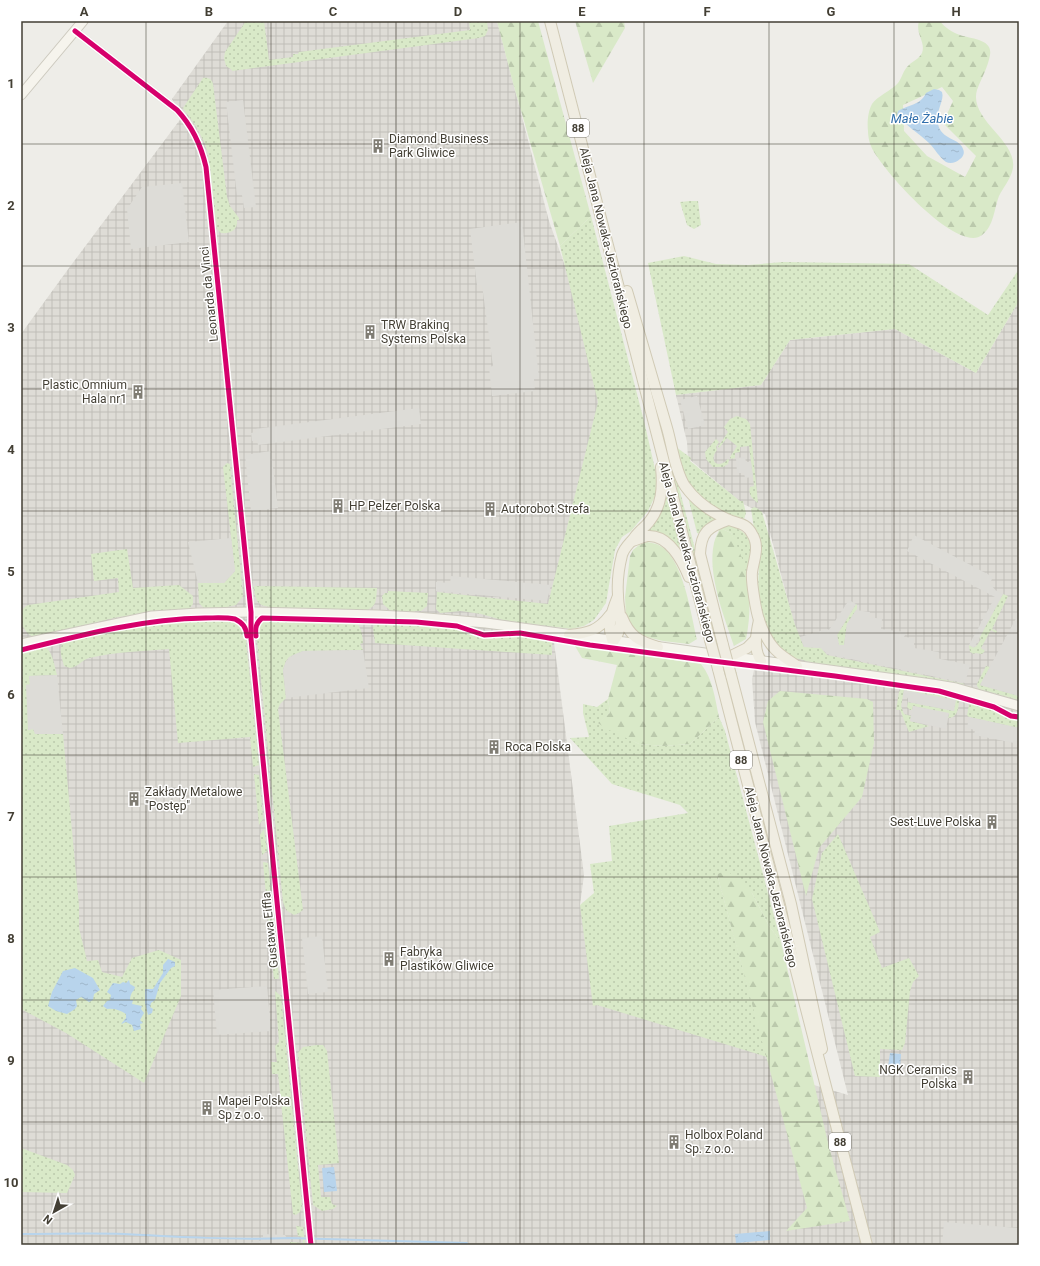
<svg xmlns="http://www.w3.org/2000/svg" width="1040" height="1266" viewBox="0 0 1040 1266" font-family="Roboto,sans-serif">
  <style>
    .industrial { fill: url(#industrial-grid) }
    .grass { fill: url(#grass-dots) }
    .forest { fill: url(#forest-firs); fill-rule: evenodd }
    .parking { fill: #dddcd7 }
    .water { fill: url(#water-ripples) }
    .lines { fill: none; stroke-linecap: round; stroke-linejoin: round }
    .stream { stroke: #b8d4ec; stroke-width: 2 }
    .street-casing { stroke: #cccbc5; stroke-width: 8 }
    .secondary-casing { stroke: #cdcabf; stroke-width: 11 }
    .primary-casing { stroke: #d0cab5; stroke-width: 12 }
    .street { stroke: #fcfcfc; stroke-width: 6 }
    .secondary { stroke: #f6f4ed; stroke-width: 9 }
    .primary { stroke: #f0ede2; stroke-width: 10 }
    .primary-bridge-casing { stroke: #d0cab5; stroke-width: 12; stroke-linecap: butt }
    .primary-bridge { stroke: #f0ede2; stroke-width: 10 }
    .cycleway-casing { stroke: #fff; stroke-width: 8 }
    .cycleway { stroke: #d6006c; stroke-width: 5 }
    .grid { fill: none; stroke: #433f34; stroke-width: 1; stroke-opacity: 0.55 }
    .labels { text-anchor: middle; stroke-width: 3; stroke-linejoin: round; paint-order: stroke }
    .shield { fill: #fff; stroke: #7b7971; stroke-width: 1 }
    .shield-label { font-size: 11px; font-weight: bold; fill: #433f34 }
    .poi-label { font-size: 12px; fill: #433f34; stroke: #fff; text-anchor: start }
    .street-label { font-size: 12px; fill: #433f34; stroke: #fff }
    .water-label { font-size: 13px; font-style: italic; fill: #316fac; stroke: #fff }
    .neatline { fill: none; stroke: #433f34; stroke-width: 1.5 }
    .grid-label { font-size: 13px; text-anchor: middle; font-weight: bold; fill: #433f34 }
  </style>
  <defs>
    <pattern id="industrial-grid" width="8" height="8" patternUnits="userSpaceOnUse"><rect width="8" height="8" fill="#dedcd6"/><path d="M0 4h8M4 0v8" fill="none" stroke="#c0beb8"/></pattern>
    <pattern id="grass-dots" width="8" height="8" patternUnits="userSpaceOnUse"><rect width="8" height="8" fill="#d9e9c8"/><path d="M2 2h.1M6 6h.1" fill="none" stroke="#bbc9ac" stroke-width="1.8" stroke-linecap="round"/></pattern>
    <pattern id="forest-firs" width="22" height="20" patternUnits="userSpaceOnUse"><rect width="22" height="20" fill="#d9e9c8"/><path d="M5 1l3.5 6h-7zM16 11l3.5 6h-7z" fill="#bbc9ac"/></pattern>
    <pattern id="water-ripples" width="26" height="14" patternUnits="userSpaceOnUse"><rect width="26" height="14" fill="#b8d4ec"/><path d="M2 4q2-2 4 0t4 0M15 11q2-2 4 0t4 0" fill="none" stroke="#9fb7cb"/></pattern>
  </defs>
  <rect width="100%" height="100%" fill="#eeede8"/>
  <path class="industrial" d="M228 21H497L549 221 607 384 551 619 584 875 580 905 767 1057 814 1085 848 1095 755 722 752 679 754 670 796 675 797 635 765 514 743 504 688 458 687 442 676 395 761 385 790 340 895 329 976 373 1019 301V1245H21V334L66 272 182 117 172 99Z"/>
  <g class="grass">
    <path d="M246 21H264L269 60 293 57V54H298L299 52 470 30 469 21H487L488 30 485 36 479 38 232 71V70L226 66 224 58 225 52Z"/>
    <path d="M203 78C208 77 212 79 213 84L227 197 230 206 239 218V220H237C238 230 231 234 221 233L217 229 216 226 208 154 205 144 197 128 183 108Z"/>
    <path d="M690 201H698L701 225 694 229 687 225 680 202Z"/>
    <path d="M591 216 644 421 658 482 656 494 648 511 631 531 622 537 615 550 606 603 594 620 584 626 571 629 502 620 481 614 461 611 440 613 436 609 437 592 548 604 598 402 560 246Z"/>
    <path d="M684 256 716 264 748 265 783 262 909 264 988 315 1019 269V301L976 373 895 329 790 340 761 385 676 395 648 263Z"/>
    <path d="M655 405 670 453 719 641H716Z"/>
    <path d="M737 416 746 419 750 424 758 503C752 499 748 494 750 487L754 486 749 446 740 447V452L735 453V458L731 459 730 457 737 446 727 438 719 448 718 447 728 432 724 427 730 419Z"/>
    <path d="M716 439 719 442 716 447 717 450C708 461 718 470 728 459L729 460 728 464 723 467H713L706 459 705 452Z"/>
    <path d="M676 447 691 458 690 461 740 501H743L746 513 744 519 726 513 703 501 683 478Z"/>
    <path d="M227 463 230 464V466L243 595 242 598 236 605 227 607V609L204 608 199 603 198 583H224L235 571 223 467Z"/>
    <path d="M665 497H666L668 499 680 546 679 548 645 531Z"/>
    <path d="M690 499 718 519 700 534 697 533 689 501Z"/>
    <path d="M754 507 757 508 762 512 795 625 804 647 821 648 827 655 965 684 963 685 911 676 910 678 824 666 792 657 787 655 768 635 762 615 758 590 759 561 751 509Z"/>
    <path d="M729 525C756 534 752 550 748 573H746L731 533 720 528Z"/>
    <path d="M127 549 133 588 179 585 193 596V604L189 609 118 617 34 637C21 632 15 611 28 605L119 592 118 578 94 581 91 554Z"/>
    <path d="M254 586 377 588C376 601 377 607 364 611L271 610V607C256 606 255 599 254 586Z"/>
    <path d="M388 591 428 593 427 606 421 611H415L414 613 392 612 383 604 382 596 385 593H388Z"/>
    <path d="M1003 594 1008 596 992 629 997 631 996 633 991 630 981 648 985 651 982 654 975 653 974 654 970 652 969 646V645L973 647 974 646 976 647 981 639 979 638Z"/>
    <path d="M856 604 857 605V609L847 624 844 645H839L837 635Z"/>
    <path d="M225 619C235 620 241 621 245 631L259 765 253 767 250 737 178 743 169 649C143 651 115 652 89 658 82 660 78 667 70 668L64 666C62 658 58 649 63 642L149 624Z"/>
    <path d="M263 620 354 622C362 626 362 635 363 643L360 644 363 650 303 651 289 657 286 661 283 670 286 698 280 704 278 709 303 910 299 913 294 915 286 910 283 902 256 629 259 622Z"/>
    <path d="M378 622 419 624 450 626 483 636 491 637 514 635 546 639 547 640 552 641V655L375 643 373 628 376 623Z"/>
    <path d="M44 646C53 651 54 665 57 675L29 676 30 684 28 730 33 729 36 734H63L79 906V928L87 961 98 960 102 972 122 977 132 958 159 950 181 960V996L144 1083 66 1033 21 1009V652Z"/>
    <path d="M986 666 990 667 980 685 1019 696V700L979 689 977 686V684Z"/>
    <path d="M903 687 936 692 959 698C959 707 958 718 948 718L949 714 913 706 912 710H910L907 707 908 702 954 711 904 690 901 706 904 714 911 716 910 721 929 726 909 732 900 710H896L899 692Z"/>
    <path d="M608 699 610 713 599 723 639 744 664 746 690 744 719 717 725 731 781 942 769 926 752 893 717 874 767 1057 597 1005 593 1006 580 905 594 893 590 864 612 861 609 826 688 813 680 805 612 784 570 738 589 737 583 713V704L597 707Z"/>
    <path d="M972 703 997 710 1010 717 1019 719V728L969 717 967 715 969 705Z"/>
    <path d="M254 774 259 775 263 819 259 825Z"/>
    <path d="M264 829 267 851 262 855 260 835Z"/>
    <path d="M838 834 880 932 870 937 882 968 909 958 919 976 913 982 910 991 905 1043 902 1050 880 1049V1077L855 1076 812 899 822 853Z"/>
    <path d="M263 862 268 863 275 935 270 939Z"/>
    <path d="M270 945 276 947 279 978 278 979H274Z"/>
    <path d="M275 991 281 996 302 1206 300 1212 296 1215 293 1214 278 1074H272L271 1062H277L275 1046 279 1042Z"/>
    <path d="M317 1045H323L327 1051 339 1163 318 1165 321 1197H330L332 1204 337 1206 333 1209 322 1211 313 1205 298 1053 303 1047Z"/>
    <path d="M21 1148 67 1165 73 1170 75 1175 67 1193 21 1192Z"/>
    <path d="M296 1226 303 1227 305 1245 290 1244V1242L303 1243V1237L298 1236Z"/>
  </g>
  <g class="forest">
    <path d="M497 21H538L591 216 560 246 513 83Z"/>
    <path d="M575 21H624L625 28 593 83Z"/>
    <path d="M919 21H940C944 27 953 33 960 35 971 39 993 39 990 55 988 67 981 79 977 90 968 121 1022 142 1012 172 1009 181 1003 188 999 196 994 209 994 226 982 235 958 255 879 167 871 146 869 142 868 135 868 131 867 123 868 111 872 104 876 97 892 90 898 83 902 78 903 70 909 65 913 61 919 59 922 53 926 42 915 34 919 21ZM942 87 953 101 943 123 976 156 965 177 927 156 904 131 903 105Z"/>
    <path d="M720 528 731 533C736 543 741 554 744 565 751 586 751 617 746 639L734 646C724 616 707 574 714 543 715 538 718 533 720 528Z"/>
    <path d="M647 542C650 543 654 543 656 544 683 553 691 615 697 639L689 644 663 641 651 638 639 634 626 617 625 597 630 556 633 550 639 545Z"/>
    <path d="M575 646 701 664C713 679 715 699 719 717L690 744 664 746 639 744 607 729 598 723 610 713 608 699 617 665 582 658Z"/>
    <path d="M780 691 867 699 873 702 874 743 862 797 819 848 806 896 763 722 768 701Z"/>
    <path d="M726 871 740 879 746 885 752 893 769 926 781 942 829 1147 850 1221 786 1231 807 1208 717 874Z"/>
  </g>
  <g class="parking">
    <path d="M243 100 256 207 244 208 242 195H237L226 102Z"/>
    <path d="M182 183 189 242 131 249 127 209 142 187Z"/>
    <path d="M522 222 539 378 534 379 535 391 492 396 489 367 493 366 482 285H477L470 229Z"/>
    <path d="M697 396 705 425 688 429 680 400Z"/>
    <path d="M419 408 421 424 258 445 257 440 252 441 251 433 256 432 255 429Z"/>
    <path d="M271 451 278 508 251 511 245 455Z"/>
    <path d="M745 457 746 462H751L753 477 745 478 744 473H737L736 458Z"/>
    <path d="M914 535 993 577 990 583 995 590 1003 594 974 648 969 645 995 597 907 551Z"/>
    <path d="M231 538 235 571 224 583H198L188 542Z"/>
    <path d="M451 576 551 585 547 601 436 591V582L450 583Z"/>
    <path d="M849 600 856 604 837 635 839 645H844L847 624 856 610 870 612 869 617 882 619 881 629 905 632 906 633 904 637 914 638V648L939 652 936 658 970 665 965 683 827 654 821 648 804 647 800 637 827 629 829 630Z"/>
    <path d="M1019 613V696L980 685Z"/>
    <path d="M363 650 369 688 286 698 283 670 286 661 293 655 303 651Z"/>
    <path d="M57 675 63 734H35L33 729 28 730 26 685 30 684 29 676Z"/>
    <path d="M904 690 956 700 954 711 908 702V698L903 696Z"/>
    <path d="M913 706 949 713 946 729 910 721Z"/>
    <path d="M969 717 1019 728V744L974 735 975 730 967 728Z"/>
    <path d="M322 936 328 992 308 994 302 938Z"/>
    <path d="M267 986 271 1031 217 1035 213 990Z"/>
    <path d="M944 1222 1019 1228V1245H942Z"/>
    <path d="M263 1234 285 1235 291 1245H241L263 1240Z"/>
  </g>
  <g class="water">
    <path d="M934 89 939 90 942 92C945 100 935 111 938 124 941 140 960 138 963 149 965 153 963 157 960 159 956 163 950 164 946 162 939 157 935 149 929 143 919 133 906 126 897 115L898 111C908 105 921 105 926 93Z"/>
    <path d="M168 959 175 962V966L171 968 160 983 155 1000 151 1003 150 1007 153 1009 152 1013 148 1015 145 1003V989H153L163 973V965Z"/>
    <path d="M75 968 93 978 100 990 94 994 93 1000 89 1002 81 997 76 1000 77 1006 75 1009 67 1014 56 1011 48 1006 52 992 63 971Z"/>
    <path d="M129 980 130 984 135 987 134 990C131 993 130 996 130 1000H133L132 1004 142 1006 141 1009 144 1013 140 1020 143 1023 140 1024 141 1029 134 1031 132 1025 126 1022 121 1024 126 1018V1014C120 1010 114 1008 107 1009L103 1006 107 1001 110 1000 111 995 107 992 113 983 120 984 123 982 126 983Z"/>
    <path d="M890 1053 901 1054 900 1068 888 1067Z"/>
    <path d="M334 1167 337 1191 324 1192 322 1168Z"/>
    <path d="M770 1231V1240L736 1243 735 1234Z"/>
  </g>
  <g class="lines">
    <path class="stream" d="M21 1234C55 1234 90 1233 124 1234 179 1237 234 1240 289 1238L467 1243"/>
    <defs>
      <path id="street" d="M75 31 177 110C193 127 201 145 206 167L251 612V639L311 1245"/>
      <g id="secondary">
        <path d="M21 95 83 21"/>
        <path d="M21 644 152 616 198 613 251 612 377 615 416 617 486 623 932 684 956 688 1019 706"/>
      </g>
      <g id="primary">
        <path d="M550 21 710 640"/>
        <path d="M627 291C640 337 654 382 667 428 672 445 675 471 685 486 695 500 711 512 727 519 737 524 746 522 752 534 760 546 754 559 752 572 751 582 756 611 759 620 762 629 767 640 773 647 779 655 789 660 797 666"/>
        <path d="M632 541C637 540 642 537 647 536 668 534 682 560 689 577"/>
        <path d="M618 596C612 611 606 625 613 642 626 624 618 613 618 595 617 582 619 567 622 555 624 548 629 544 634 538 638 532 644 528 649 522 662 506 663 487 661 467"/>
        <path d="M622 617C630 637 639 641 658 647"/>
        <path d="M759 620C756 634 753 648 761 661"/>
        <path d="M569 635C588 633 598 631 610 615"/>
        <path d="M723 645 700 554C701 532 708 527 728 520"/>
        <path d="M729 657 747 648 756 639"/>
        <path d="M718 669 867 1245"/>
        <path d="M731 675 791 904 822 1049"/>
      </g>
    </defs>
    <use href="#street" class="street-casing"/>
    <use href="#secondary" class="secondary-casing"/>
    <use href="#primary" class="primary-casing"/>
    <use href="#street" class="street"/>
    <use href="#secondary" class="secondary"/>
    <use href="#primary" class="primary"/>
    <defs>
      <g id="primary-bridge">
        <path d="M710 640 718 669"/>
        <path d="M723 645 731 675"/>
      </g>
    </defs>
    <use href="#primary-bridge" class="primary-bridge-casing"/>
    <use href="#primary-bridge" class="primary-bridge"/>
    <defs>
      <g id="cycleway">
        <path d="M75 31 177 110C193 127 201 145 206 167L251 612V639L311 1245"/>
        <path d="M256 636C255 628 256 623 262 618L416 622 457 626 484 635 520 633 590 645 704 660 835 676 939 691 994 707 1011 716 1019 717"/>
        <path d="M21 650C81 635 142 619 205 618 215 618 225 617 235 619 243 623 246 627 247 636"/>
      </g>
    </defs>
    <use href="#cycleway" class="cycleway-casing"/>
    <use href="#cycleway" class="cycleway"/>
  </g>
  <path class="grid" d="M146 21V1245M271 21V1245M396 21V1245M520 21V1245M644 21V1245M769 21V1245M894 21V1245M21 144H1019M21 266H1019M21 389H1019M21 511H1019M21 633H1019M21 755H1019M21 877H1019M21 1000H1019M21 1122H1019"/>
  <defs>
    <symbol id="building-bare" viewBox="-9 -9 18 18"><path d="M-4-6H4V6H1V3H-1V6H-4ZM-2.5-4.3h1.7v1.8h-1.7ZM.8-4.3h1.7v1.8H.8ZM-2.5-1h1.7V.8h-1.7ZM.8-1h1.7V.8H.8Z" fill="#7f7c73" stroke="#fff" stroke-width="2.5" paint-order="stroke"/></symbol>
  </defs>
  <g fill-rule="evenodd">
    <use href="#building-bare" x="368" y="136" width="20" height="20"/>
    <use href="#building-bare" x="360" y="322" width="20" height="20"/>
    <use href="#building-bare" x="128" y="382" width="20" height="20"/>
    <use href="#building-bare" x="328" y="496" width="20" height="20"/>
    <use href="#building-bare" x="480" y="499" width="20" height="20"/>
    <use href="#building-bare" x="484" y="737" width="20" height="20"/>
    <use href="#building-bare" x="124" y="789" width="20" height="20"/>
    <use href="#building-bare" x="982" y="812" width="20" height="20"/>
    <use href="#building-bare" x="379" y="949" width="20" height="20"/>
    <use href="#building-bare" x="958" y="1067" width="20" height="20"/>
    <use href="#building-bare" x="197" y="1098" width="20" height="20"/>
    <use href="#building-bare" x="664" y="1132" width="20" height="20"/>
  </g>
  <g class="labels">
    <g class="shield">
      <rect x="567" y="119" width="22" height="18" rx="3"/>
      <rect x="730" y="751" width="22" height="18" rx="3"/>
      <rect x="829" y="1133" width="22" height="18" rx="3"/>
    </g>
    <g class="shield-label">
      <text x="578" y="132">88</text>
      <text x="741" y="764">88</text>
      <text x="840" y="1146">88</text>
    </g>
    <g class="poi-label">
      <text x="389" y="143">Diamond Business<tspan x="389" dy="14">Park Gliwice</tspan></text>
      <text x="381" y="329">TRW Braking<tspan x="381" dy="14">Systems Polska</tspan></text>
      <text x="127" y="389" text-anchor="end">Plastic Omnium<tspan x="127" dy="14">Hala nr1</tspan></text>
      <text x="349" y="510">HP Pelzer Polska</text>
      <text x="501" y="513">Autorobot Strefa</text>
      <text x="505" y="751">Roca Polska</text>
      <text x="145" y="796">Zakłady Metalowe<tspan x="145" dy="14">"Postęp"</tspan></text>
      <text x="981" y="826" text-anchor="end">Sest-Luve Polska</text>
      <text x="400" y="956">Fabryka<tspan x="400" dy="14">Plastików Gliwice</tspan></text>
      <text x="957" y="1074" text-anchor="end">NGK Ceramics<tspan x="957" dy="14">Polska</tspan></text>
      <text x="218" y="1105">Mapei Polska<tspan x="218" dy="14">Sp z o.o.</tspan></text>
      <text x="685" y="1139">Holbox Poland<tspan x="685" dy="14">Sp. z o.o.</tspan></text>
    </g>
    <g class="street-label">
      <text transform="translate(606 238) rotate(76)" y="4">Aleja Jana Nowaka-Jeziorańskiego</text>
      <text transform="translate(209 294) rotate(-96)" y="4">Leonarda da Vinci</text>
      <text transform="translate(687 552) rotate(75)" y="4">Aleja Jana Nowaka-Jeziorańskiego</text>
      <text transform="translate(771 877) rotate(76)" y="4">Aleja Jana Nowaka-Jeziorańskiego</text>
      <text transform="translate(270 930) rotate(-96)" y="4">Gustawa Eiffla</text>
    </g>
    <g class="water-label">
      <text x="922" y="123">Małe Żabie</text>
    </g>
  </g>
  <rect width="1040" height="1266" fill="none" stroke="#ffffff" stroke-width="44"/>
  <g transform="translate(54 1212) rotate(219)" stroke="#ffffff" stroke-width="3" paint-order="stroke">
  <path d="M0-3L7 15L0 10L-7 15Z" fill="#433f34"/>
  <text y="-6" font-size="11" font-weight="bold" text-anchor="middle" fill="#433f34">N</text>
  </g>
  <rect x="22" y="22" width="996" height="1222" class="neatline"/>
  <g class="grid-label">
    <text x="84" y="16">A</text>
    <text x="209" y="16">B</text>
    <text x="333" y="16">C</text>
    <text x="458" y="16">D</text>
    <text x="582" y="16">E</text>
    <text x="707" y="16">F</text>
    <text x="831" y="16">G</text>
    <text x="956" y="16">H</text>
    <text x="11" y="88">1</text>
    <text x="11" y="210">2</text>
    <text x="11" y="332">3</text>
    <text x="11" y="454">4</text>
    <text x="11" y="576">5</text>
    <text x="11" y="699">6</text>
    <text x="11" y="821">7</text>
    <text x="11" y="943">8</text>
    <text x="11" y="1065">9</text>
    <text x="11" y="1187">10</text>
  </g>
</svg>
